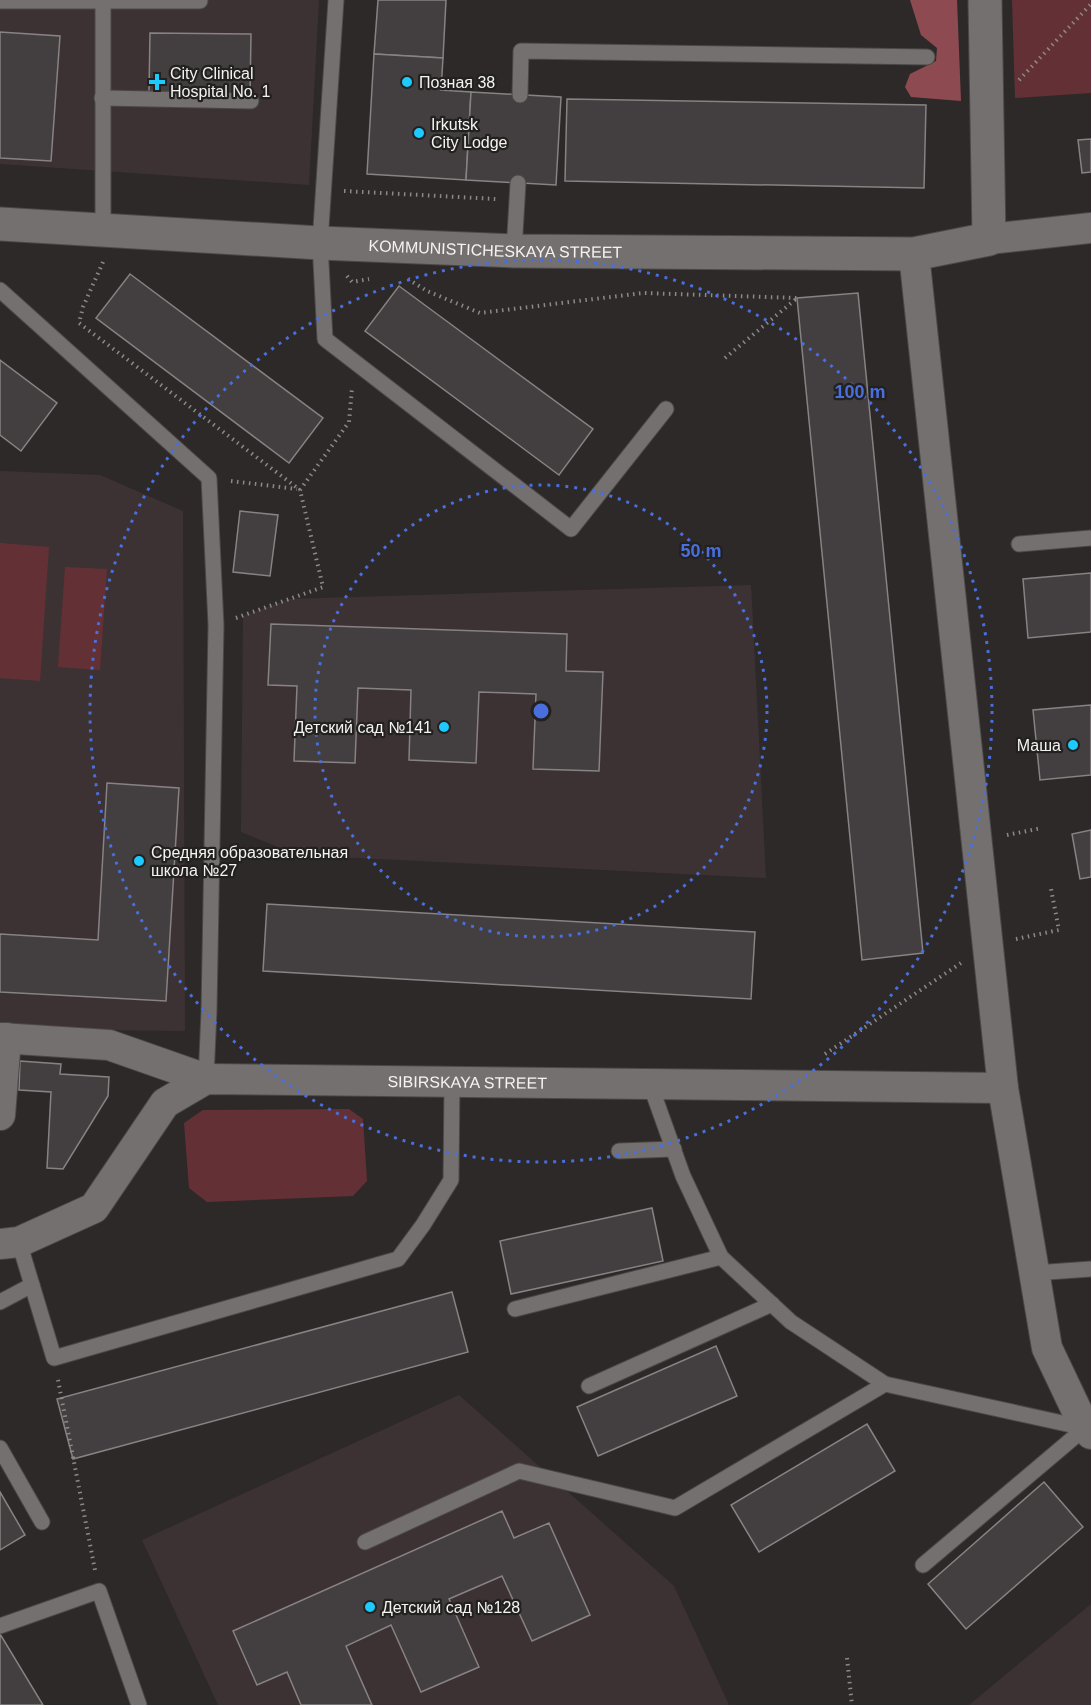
<svg xmlns="http://www.w3.org/2000/svg" width="1091" height="1705" viewBox="0 0 1091 1705" font-family="Helvetica,sans-serif">
  <style>
    .built { fill: #3d3233 }
    .green { fill: #633135 }
    .forest { fill: #8d4a50 }
    .building { fill: #433e3f; stroke: #878283; stroke-width: 1.5 }
    .lines { fill: none; stroke-linecap: round; stroke-linejoin: round }
    .lane-casing { stroke: #4b4848; stroke-width: 17 }
    .street-casing { stroke: #4b4848; stroke-width: 32 }
    .secondary-casing { stroke: #4b4848; stroke-width: 35 }
    .path { stroke: #8c8989; stroke-width: 4; stroke-dasharray: 1.5 4.5; stroke-linecap: butt }
    .lane { stroke: #747070; stroke-width: 15 }
    .street { stroke: #747070; stroke-width: 30 }
    .secondary { stroke: #747070; stroke-width: 33 }
    .ring { fill: none; stroke: #486fdd; stroke-width: 3; stroke-dasharray: 3 6 }
    .poi-dot { fill: #1ec9fd; stroke: #232020; stroke-width: 2 }
    .labels { text-anchor: middle; stroke-width: 4.5; stroke-linejoin: round; paint-order: stroke }
    .poi-label { font-size: 16px; fill: #f5f2f2; stroke: #232020; text-anchor: start }
    .street-label { font-size: 16px; fill: #f5f2f2; stroke: #232020 }
    .centre { fill: #486fdd; stroke: #232020; stroke-width: 3 }
    .ring-label { font-size: 18px; text-anchor: middle; font-weight: bold; fill: #486fdd; stroke: #232020; stroke-width: 4.5; stroke-linejoin: round; paint-order: stroke }
  </style>
  <rect width="100%" height="100%" fill="#2d2929"/>
  <g class="built">
    <path d="M0 0H319L309 185 0 164Z"/>
    <path d="M0 471 100 475 183 511 185 1031 0 1029Z"/>
    <path d="M751 585 766 878 297 855 241 832 243 616 289 599Z"/>
    <path d="M459 1395 674 1586 729 1705H218L142 1540Z"/>
    <path d="M1091 1604V1705H969Z"/>
  </g>
  <g class="green">
    <path d="M1012 0H1091V93L1015 98Z"/>
    <path d="M0 543 49 547 40 681 0 678Z"/>
    <path d="M65 567 107 569 100 670 58 667Z"/>
    <path d="M349 1109 363 1119 367 1181 353 1196 207 1202 189 1188 184 1123 203 1110Z"/>
  </g>
  <path class="forest" d="M910 0H957L961 101 911 97 905 87 910 74 936 61 937 48 921 35Z"/>
  <g class="building">
    <path d="M378 0H446L443 58 374 54Z"/>
    <path d="M0 32 60 36 51 161 0 158Z"/>
    <path d="M150 33 251 34 250 94 149 92Z"/>
    <path d="M374 54 443 58 441 90 471 92 466 180 367 174Z"/>
    <path d="M471 92 561 97 556 185 466 180Z"/>
    <path d="M567 99 926 105 924 188 565 181Z"/>
    <path d="M1091 139V172L1082 173 1078 140Z"/>
    <path d="M130 274 323 418 289 463 96 318Z"/>
    <path d="M399 286 593 429 559 475 365 331Z"/>
    <path d="M858 293 923 953 862 960 797 298Z"/>
    <path d="M0 360 57 403 21 451 0 435Z"/>
    <path d="M240 511 278 515 270 576 233 572Z"/>
    <path d="M1091 573V632L1028 638 1023 579Z"/>
    <path d="M271 624 567 634 566 671 603 672 599 771 533 769 536 694 479 692 476 763 409 760 411 690 358 688 355 763 294 761 297 686 268 685Z"/>
    <path d="M1091 705V775L1040 780 1033 710Z"/>
    <path d="M107 783 179 788 166 1001 0 992V934L98 940Z"/>
    <path d="M1091 830V877L1080 879 1072 834Z"/>
    <path d="M267 904 755 932 751 999 263 971Z"/>
    <path d="M20 1061 61 1064 60 1074 109 1077 108 1096 63 1169 47 1168 51 1092 19 1090Z"/>
    <path d="M652 1208 663 1261 511 1294 500 1241Z"/>
    <path d="M452 1292 468 1352 73 1459 57 1399Z"/>
    <path d="M716 1346 737 1396 598 1456 577 1407Z"/>
    <path d="M867 1424 895 1471 759 1552 731 1505Z"/>
    <path d="M1044 1482 1083 1527 966 1629 928 1584Z"/>
    <path d="M0 1492 25 1535 0 1550Z"/>
    <path d="M502 1511 514 1538 549 1523 590 1615 532 1641 502 1576 449 1599 479 1667 421 1692 391 1625 346 1646 372 1705H301L287 1672 257 1685 233 1631Z"/>
    <path d="M0 1634 43 1705H0Z"/>
  </g>
  <g class="lines">
    <defs>
      <g id="lane">
        <path d="M103 0V231"/>
        <path d="M336 0 320 243 325 339 571 529 666 409"/>
        <path d="M0 1H200"/>
        <path d="M520 95 521 51 927 57"/>
        <path d="M102 98 251 101"/>
        <path d="M514 251 518 183"/>
        <path d="M0 290 209 478 216 625 209 1011 206 1079"/>
        <path d="M1019 544 1091 538"/>
        <path d="M650 1084 683 1176 721 1257 791 1322 885 1384 1085 1428"/>
        <path d="M619 1151 674 1149"/>
        <path d="M19 1242 54 1358 398 1259 423 1225 451 1180 452 1082"/>
        <path d="M1034 1273 1091 1269"/>
        <path d="M0 1302 32 1285"/>
        <path d="M515 1309 721 1257"/>
        <path d="M589 1386 772 1304"/>
        <path d="M0 1448 42 1522"/>
        <path d="M365 1542 519 1471 675 1508 885 1384"/>
        <path d="M923 1565 1085 1428"/>
        <path d="M0 1626 99 1591 139 1705"/>
      </g>
      <g id="street">
        <path d="M989 239 1091 228"/>
        <path d="M914 254 1003 1088 1047 1348 1085 1428 1091 1434"/>
        <path d="M0 1038 109 1045 206 1079"/>
        <path d="M0 1115 6 1038"/>
        <path id="s1" d="M0 1244 19 1242 94 1208 165 1103 206 1079 1003 1088"/>
      </g>
      <g id="secondary">
        <path id="s2" d="M0 224 320 243 514 251 914 254 989 239 985 0"/>
      </g>
    </defs>
    <use href="#lane" class="lane-casing"/>
    <use href="#street" class="street-casing"/>
    <use href="#secondary" class="secondary-casing"/>
    <g class="path">
      <path d="M1019 80 1091 4"/>
      <path d="M344 191 496 199"/>
      <path d="M103 262 83 307 79 323 300 490"/>
      <path d="M347 276 352 282 369 279"/>
      <path d="M408 279 427 291 480 313 643 293 797 298"/>
      <path d="M725 358 796 299"/>
      <path d="M231 481 297 489"/>
      <path d="M236 618 323 587 300 490 349 422 352 388"/>
      <path d="M1007 835 1042 828"/>
      <path d="M1016 939 1059 930 1051 889"/>
      <path d="M825 1054 961 963"/>
      <path d="M58 1380 95 1570"/>
      <path d="M847 1658 852 1705"/>
    </g>
    <use href="#lane" class="lane"/>
    <use href="#street" class="street"/>
    <use href="#secondary" class="secondary"/>
  </g>
  <g class="ring">
    <circle cx="541" cy="711" r="226"/>
    <circle cx="541" cy="711" r="451"/>
  </g>
  <g class="poi-dot">
    <path d="M154 73h6v6h6v6h-6v6h-6v-6h-6v-6h6z"/>
    <circle cx="407" cy="82" r="6"/>
    <circle cx="419" cy="133" r="6"/>
    <circle cx="444" cy="727" r="6"/>
    <circle cx="1073" cy="745" r="6"/>
    <circle cx="139" cy="861" r="6"/>
    <circle cx="370" cy="1607" r="6"/>
  </g>
  <g class="labels">
    <g class="poi-label">
      <text x="170" y="79">City Clinical<tspan x="170" dy="18">Hospital No. 1</tspan></text>
      <text x="419" y="88">Позная 38</text>
      <text x="431" y="130">Irkutsk<tspan x="431" dy="18">City Lodge</tspan></text>
      <text x="432" y="733" text-anchor="end">Детский сад №141</text>
      <text x="1061" y="751" text-anchor="end">Маша</text>
      <text x="151" y="858">Средняя образовательная<tspan x="151" dy="18">школа №27</tspan></text>
      <text x="382" y="1613">Детский сад №128</text>
    </g>
    <g class="street-label">
      <text dy="6" stroke="none"><textPath href="#s2" startOffset="496">KOMMUNISTICHESKAYA STREET</textPath></text>
      <text dy="6" stroke="none"><textPath href="#s1" startOffset="537">SIBIRSKAYA STREET</textPath></text>
    </g>
  </g>
  <circle cx="541" cy="711" r="9" class="centre"/>
  <g class="ring-label">
    <text x="860" y="398">100 m</text>
    <text x="701" y="557">50 m</text>
  </g>
</svg>
